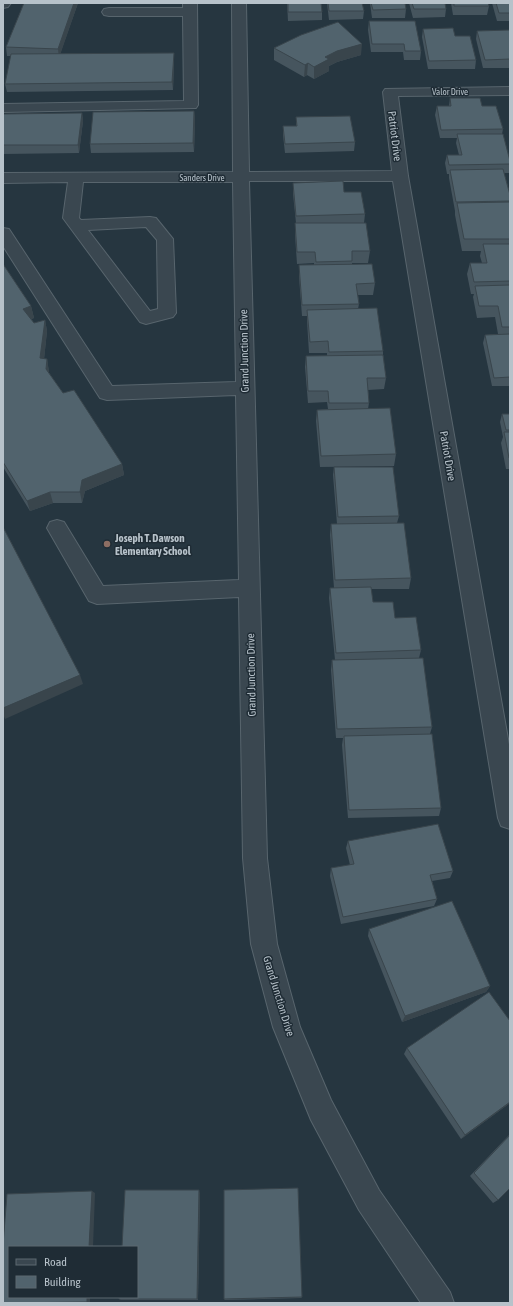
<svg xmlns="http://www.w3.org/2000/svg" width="513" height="1306" viewBox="0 0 513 1306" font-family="'Asap Condensed',sans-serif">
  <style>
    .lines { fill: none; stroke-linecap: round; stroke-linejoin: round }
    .minor-casing { stroke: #58656d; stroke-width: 2 }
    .minor { fill: #3a4750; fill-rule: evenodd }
    .wall { fill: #46555e }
    .shaded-wall { fill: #39454c }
    .building { fill: #51636d; stroke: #39454c }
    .education-dot { fill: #8d6e63; stroke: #1f2c35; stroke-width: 1.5 }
    .labels { text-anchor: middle; stroke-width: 3; stroke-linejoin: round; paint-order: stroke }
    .far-street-label { font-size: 9px; fill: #b7c2ca; stroke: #1f2c35 }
    .street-label { font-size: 11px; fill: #b7c2ca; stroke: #1f2c35 }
    .poi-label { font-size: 11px; font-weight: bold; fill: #b7c2ca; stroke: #1f2c35; text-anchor: start }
  </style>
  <rect width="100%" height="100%" fill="#263640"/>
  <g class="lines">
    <defs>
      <g id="minor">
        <path d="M3 3H11L8 7 3 8Z"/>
        <path d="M183 3H197L198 105 196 108 3 112V104L184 101 183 16H109L104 15 102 12 104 9 109 8H183Z"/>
        <path d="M232 3H246L249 172 392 171 383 92 385 89 510 87V95L398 96 408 176 510 750V829L501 826 498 818 393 181H249L267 858 277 944 300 1027 331 1100 379 1190 450 1292 454 1303H421L359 1210 311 1120 273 1027 251 944 243 858 239 597 97 604 89 601 47 528 50 522 57 520 64 522 103 586 239 580 236 395 107 400 100 398 3 246V228L9 229 112 386 236 382 233 182H83L79 218 81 220 150 217 156 218 173 239 176 313 173 317 146 324 140 322 63 218 68 182 3 183V173L233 172ZM146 227 157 240 158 309 150 311 88 230Z"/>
      </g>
    </defs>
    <use href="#minor" class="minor-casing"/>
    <use href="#minor" class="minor"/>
  </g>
  <g class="wall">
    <path d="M24 3H78L60 54 174 61 173 90 7 92 5 84 11 56H7L6 47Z"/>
    <path d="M287 3H321L322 12V20L288 21Z"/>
    <path d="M327 3H362L364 11 363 19 329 20Z"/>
    <path d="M370 3H405L406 9 405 18H372Z"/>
    <path d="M409 3H445L446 9 445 17 413 18Z"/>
    <path d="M451 3H488L489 6 487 15H453Z"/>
    <path d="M492 3H510V21H497Z"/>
    <path d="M369 21 421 51 420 60H404L403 52H371L368 30Z"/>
    <path d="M423 29 455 36 476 60 475 69H428L422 37Z"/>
    <path d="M510 30V68H483L476 39 477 31Z"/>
    <path d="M274 48 361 55 337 62 329 66V71L314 79 307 75 304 77 274 60Z"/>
    <path d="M450 98 482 106 503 129 502 134 510 161V169L509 173H504L510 195V386H492L483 343 485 335 498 334 495 317 477 318 473 297 474 294H471L467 274 470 263H482L480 256 481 251H462L455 215V211L449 178V174H447L445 163 447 155H459L456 143 457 138H440L435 115 437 106H449Z"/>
    <path d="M194 111 195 120 194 152 91 153 90 144Z"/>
    <path d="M82 113 83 121 79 153 3 154V114Z"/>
    <path d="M296 117 355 142 354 151 285 153 283 135V126H296Z"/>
    <path d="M293 183 344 192 365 214 364 223 370 251 368 263H352V264L375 283 373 295H358L359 304 358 309 383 351V355L386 378 384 389 368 390 369 403 368 409 396 454 394 466 320 467 316 421 317 410 328 409 327 402 308 403 305 367 306 356H327V353H309L307 321V316H302L299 277V265H314V263L297 264 295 235 296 223 293 194Z"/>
    <path d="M3 264 31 306 34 318 31 319 34 323 45 320 47 331 44 359H47L49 373 63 393 122 464 124 475 85 491 82 503H53L30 511 3 467Z"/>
    <path d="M502 414H510V469H506L501 443 503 437 500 422Z"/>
    <path d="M334 467 399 516 397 523 411 578 409 589H371L373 602 395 618 421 650 419 658 432 727 430 734 441 808 439 816 348 818 342 745 343 738H336L331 670 332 660H335L329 598 330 588H334L330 535 331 524H337L333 475Z"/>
    <path d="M348 841 453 871 450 878 432 881 437 899 434 906 341 924 330 876 331 868 350 865 346 848Z"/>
    <path d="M369 929 490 986 486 992 402 1022 368 936Z"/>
    <path d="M407 1048 510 1103 461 1139 404 1054Z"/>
    <path d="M510 1134V1188L498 1200 493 1203 470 1176Z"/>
    <path d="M200 1193 198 1300H121L119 1299Z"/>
    <path d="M302 1297 301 1298 225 1300 224 1299Z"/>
  </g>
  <g class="shaded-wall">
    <path d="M74 3H78L59 58 58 49Z"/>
    <path d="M362 44 361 55 337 62 329 66V71L314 79V67L325 57 337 51Z"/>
    <path d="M174 53V61L173 90 172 82Z"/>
    <path d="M308 63 307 75 304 77 305 65Z"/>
    <path d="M194 111 195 120 194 152 193 143Z"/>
    <path d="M82 113 83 121 79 153 78 145Z"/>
    <path d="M31 306 34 318 26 321 23 309Z"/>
    <path d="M45 320 47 331 43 369 40 358Z"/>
    <path d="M47 359 49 371V380L46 369Z"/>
    <path d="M122 464 124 475 85 491 82 503 80 492 82 480Z"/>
    <path d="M50 492 53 503 30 511 27 501Z"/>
    <path d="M80 675 83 684 5 719 3 714V708Z"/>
    <path d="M490 986 486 992 402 1022 405 1016Z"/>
    <path d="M510 1102V1103L461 1139 465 1135Z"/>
    <path d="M199 1190 200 1193 198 1300 197 1299Z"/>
    <path d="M92 1191 95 1193 93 1247H89Z"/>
    <path d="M87 1297H90V1303L87 1302Z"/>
  </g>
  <g class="building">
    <path d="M24 3H74L58 49 6 47Z"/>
    <path d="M288 3H321L322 12H288Z"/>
    <path d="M328 3H362L364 11H329Z"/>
    <path d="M371 3H405L406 9 373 10Z"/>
    <path d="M412 3H445L446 9H414Z"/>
    <path d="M454 3H488L489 6H454Z"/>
    <path d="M496 3H510V13H499Z"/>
    <path d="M369 21H415L421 51H405L404 44H372Z"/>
    <path d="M338 22 362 44 337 51 325 57 329 59 314 67 308 63 305 65 274 48 301 35Z"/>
    <path d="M453 28 455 36H470L476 60 429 61 423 29Z"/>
    <path d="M510 30V59L485 60 477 31Z"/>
    <path d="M174 53 172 82 5 84 11 54Z"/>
    <path d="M450 98H480L482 106H496L503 129 441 130 437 106H451Z"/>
    <path d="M194 111 193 143 90 144 93 112Z"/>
    <path d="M82 113 78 145H3V114Z"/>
    <path d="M350 116 355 142 285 144 283 126H297L296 117Z"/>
    <path d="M457 134H503L510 161V164L449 165 447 155H462Z"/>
    <path d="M503 169 510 195V201L456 202 450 170Z"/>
    <path d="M343 181 344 192H361L365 214 296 216 293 183Z"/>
    <path d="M510 202V239H464L457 203Z"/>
    <path d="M295 223H366L370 251H352V261L316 262 315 252H297Z"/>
    <path d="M483 244H510V281L474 282 470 263H487Z"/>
    <path d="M3 264 31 306 23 309 34 323 45 320 40 358 47 359 46 369 63 393 74 390 122 464 82 480 80 492H50L27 501 3 462Z"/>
    <path d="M372 264 375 283 356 284 359 304 302 305 299 265Z"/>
    <path d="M510 285V327H502L498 306H479L475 286Z"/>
    <path d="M377 308 383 351 329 352 328 341 310 342 307 310Z"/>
    <path d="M510 334V377L494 378 485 335Z"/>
    <path d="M383 355 386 378H367L369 403H329L328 391H308L306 356Z"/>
    <path d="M390 408 396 454 321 456 317 410Z"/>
    <path d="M502 414H510V430H506Z"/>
    <path d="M504 432H510V458H509Z"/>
    <path d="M334 467H393L399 516 338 517Z"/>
    <path d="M404 523 411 578 335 580 331 524Z"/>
    <path d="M3 527 80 675 3 708Z"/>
    <path d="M371 587 373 602H393L395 618 416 617 421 650 336 653 330 588Z"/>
    <path d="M423 658 432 727 337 729 332 660Z"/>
    <path d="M432 734 441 808 349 810 344 736Z"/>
    <path d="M438 824 453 871 430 875 437 899 343 917 331 868 354 864 348 841Z"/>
    <path d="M452 901 490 986 405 1016 369 929Z"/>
    <path d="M489 992 510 1021V1102L465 1135 407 1048Z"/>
    <path d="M510 1135V1188L498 1200 474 1173Z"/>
    <path d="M298 1188 302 1297 224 1299V1190Z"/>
    <path d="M125 1190H199L197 1299H119V1297H137V1247H122Z"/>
    <path d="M92 1191 89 1247H9V1297H87V1302L3 1303V1245L7 1194Z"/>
  </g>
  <circle class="education-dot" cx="107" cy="544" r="4"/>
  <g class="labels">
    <g class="far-street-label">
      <text x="450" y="95">Valor Drive</text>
      <text x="202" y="181">Sanders Drive</text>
    </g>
    <g class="street-label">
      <text transform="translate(395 136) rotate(83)" y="4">Patriot Drive</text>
      <text transform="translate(244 351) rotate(-91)" y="4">Grand Junction Drive</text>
      <text transform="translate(448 456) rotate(80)" y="4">Patriot Drive</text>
      <text transform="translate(251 675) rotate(-91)" y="4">Grand Junction Drive</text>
      <text transform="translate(279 996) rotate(73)" y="4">Grand Junction Drive</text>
    </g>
    <g class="poi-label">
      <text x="115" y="542">Joseph T. Dawson<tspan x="115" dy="13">Elementary School</tspan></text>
    </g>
  </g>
  <rect width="513" height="1306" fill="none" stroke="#b7c2ca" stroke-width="8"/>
  <rect x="8" y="1246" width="130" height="52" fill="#1f2c35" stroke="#5c6871"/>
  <rect x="16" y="1259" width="20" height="6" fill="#3a4750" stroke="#5c6871"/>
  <text x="44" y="1266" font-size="12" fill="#b7c2ca">Road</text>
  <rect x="16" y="1276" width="20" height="12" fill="#51636d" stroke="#5c6871"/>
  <text x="44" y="1286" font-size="12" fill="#b7c2ca">Building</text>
</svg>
